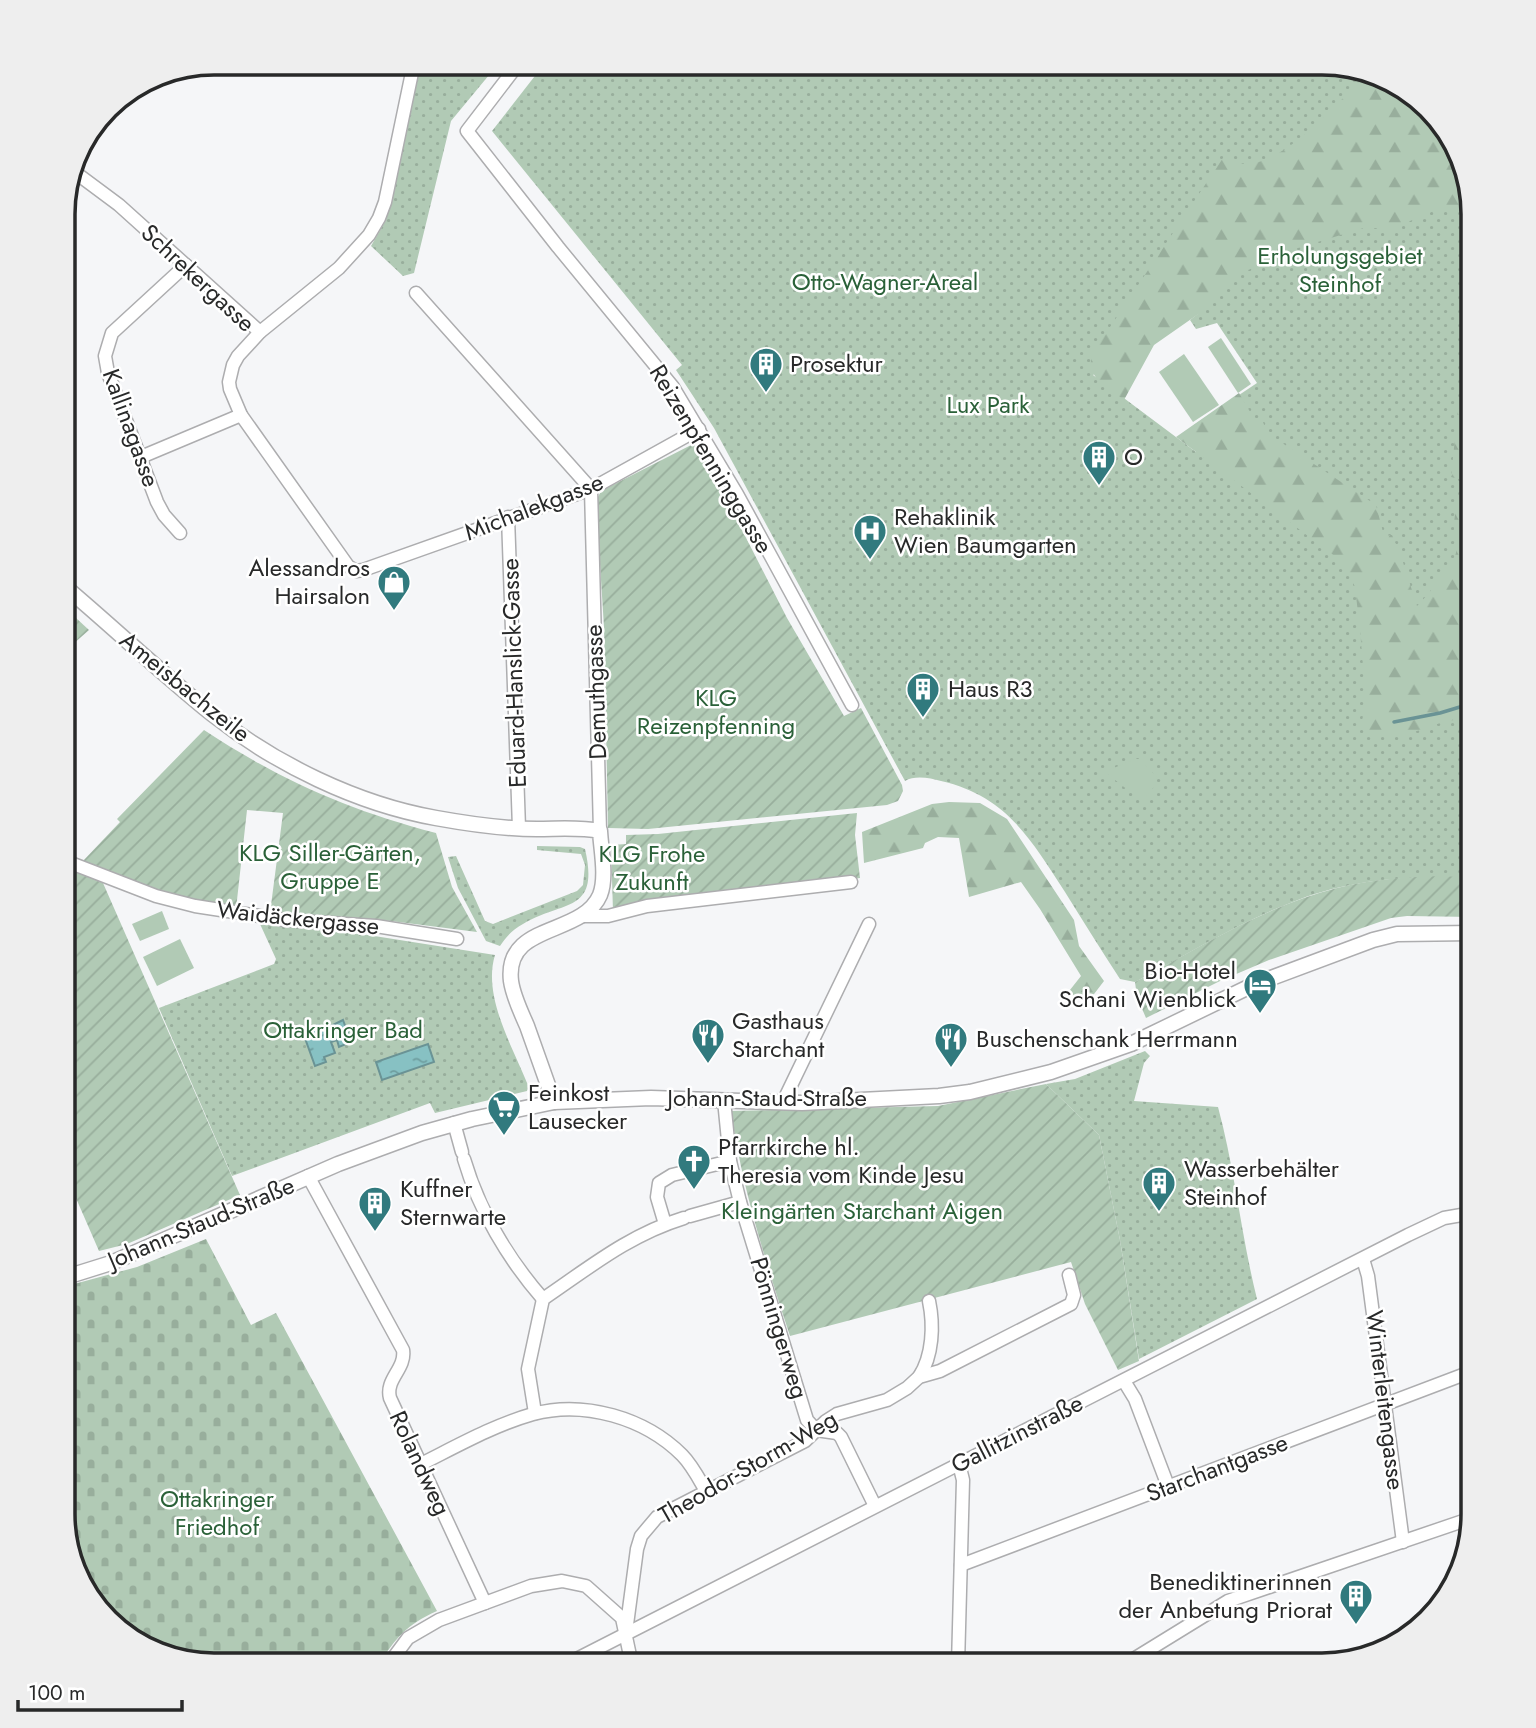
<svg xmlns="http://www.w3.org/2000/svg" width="1536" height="1728" viewBox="0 0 1536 1728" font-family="Jost,sans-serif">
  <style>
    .grass { fill: url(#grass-dots); fill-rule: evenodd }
    .forest { fill: url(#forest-firs) }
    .cemetery { fill: url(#cemetery-stones) }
    .garden { fill: url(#garden-furrows) }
    .pitch { fill: #b1cab5 }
    .water { fill: url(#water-ripples); stroke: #6a9395; stroke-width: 2 }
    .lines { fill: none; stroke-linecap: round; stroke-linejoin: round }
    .stream { stroke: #6a9395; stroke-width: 3.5 }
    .minor-casing { stroke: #adadaf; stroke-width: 15 }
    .tertiary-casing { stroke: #adadaf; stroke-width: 17 }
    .minor { stroke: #fff; stroke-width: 12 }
    .tertiary { stroke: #fff; stroke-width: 14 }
    .labels { text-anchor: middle; stroke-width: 5; stroke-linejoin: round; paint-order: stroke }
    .park-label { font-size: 24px; fill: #2a6138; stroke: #fff }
    .street-label { font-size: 24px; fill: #282929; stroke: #fff }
    .poi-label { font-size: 24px; fill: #282929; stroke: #fff; text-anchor: start }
    .rim { fill: none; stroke: #282929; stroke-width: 3.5 }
  </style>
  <defs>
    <pattern id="grass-dots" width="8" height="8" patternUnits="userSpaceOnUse" patternTransform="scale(1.75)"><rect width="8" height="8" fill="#b1cab5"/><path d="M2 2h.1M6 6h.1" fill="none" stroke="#98ae9c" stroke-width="1.8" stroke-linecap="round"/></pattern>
    <pattern id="forest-firs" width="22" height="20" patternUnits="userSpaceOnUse" patternTransform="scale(1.75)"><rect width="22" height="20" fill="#b1cab5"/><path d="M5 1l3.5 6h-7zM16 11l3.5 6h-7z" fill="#98ae9c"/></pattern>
    <pattern id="cemetery-stones" width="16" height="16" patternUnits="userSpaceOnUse" patternTransform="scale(1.75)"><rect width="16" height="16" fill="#b1cab5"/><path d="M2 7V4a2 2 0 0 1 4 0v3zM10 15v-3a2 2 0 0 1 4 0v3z" fill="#98ae9c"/></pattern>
    <pattern id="garden-furrows" width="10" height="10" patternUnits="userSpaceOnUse" patternTransform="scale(1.75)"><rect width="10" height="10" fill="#b1cab5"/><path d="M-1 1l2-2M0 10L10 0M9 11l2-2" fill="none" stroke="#98ae9c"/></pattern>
    <pattern id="water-ripples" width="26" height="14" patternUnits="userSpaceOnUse" patternTransform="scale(1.75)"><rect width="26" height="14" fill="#87c1c3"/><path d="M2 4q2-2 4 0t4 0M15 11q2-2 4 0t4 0" fill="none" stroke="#6e9d9e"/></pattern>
  </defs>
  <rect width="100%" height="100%" fill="#f5f6f8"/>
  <g class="grass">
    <path d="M418 63H499L451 121 414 273 403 276 371 246 386 220Z"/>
    <path d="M545 63H1332L1389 79 1442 122 1473 213V878C1415 875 1353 879 1298 900 1241 921 1188 954 1135 982L1120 979C1101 950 1083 921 1065 892 1031 840 1007 796 941 781 930 778 915 775 905 781L714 428 676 370 682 365 492 131ZM1199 313 1190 320 1196 329 1217 323 1257 383 1194 425 1196 452 1093 375Z"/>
    <path d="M537 846 580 847 585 849C600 914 563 900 523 924 513 929 506 937 500 946L486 941 458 888 448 857 456 856 485 921 493 924 577 891 583 885 585 865 581 854 537 850Z"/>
    <path d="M260 924 368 935 495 955C482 997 514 1049 529 1088L527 1091 435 1113 430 1103 232 1176 159 1008 274 964 276 959Z"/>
    <path d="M1145 1051 1150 1056 1144 1063 1134 1101 1218 1107C1235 1170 1241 1235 1257 1299L1139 1359 1120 1240 1099 1135 1046 1084 1075 1079Z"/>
  </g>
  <g class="forest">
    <path d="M1366 72 1389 79 1442 122 1470 205 1460 209 1431 212 1389 230 1367 227 1298 248 1237 275 1214 295 1207 308 1154 345 1124 400 1098 381 1090 368 1092 354 1225 155C1231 158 1238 163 1244 164 1282 167 1344 99 1366 72Z"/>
    <path d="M1467 369 1473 375V718L1446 721 1411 733 1378 737 1367 728 1362 721 1366 701 1360 630 1355 587 1344 563 1176 437 1239 393 1256 422H1263L1267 433 1376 505 1384 536 1392 535 1401 556 1417 606C1427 597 1453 563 1456 553 1459 538 1454 537 1454 527 1454 513 1459 497 1462 483L1459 479 1451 477 1458 409Z"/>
    <path d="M949 802 980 803 1007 819 1074 920 1079 946 1104 981 1091 998 1066 995 1081 976 1040 909 1021 882 969 897 959 838 938 837 925 843 923 848 864 863 862 832 932 804Z"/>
  </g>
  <path class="cemetery" d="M206 1239 251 1325 276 1313 437 1611C406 1625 396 1638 378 1665H213L147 1649 94 1606 63 1515V1287L137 1267Z"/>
  <g class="garden">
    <path d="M697 442 787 618 844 716 861 708 902 785 903 791 898 801 887 805 648 829 608 828 604 627 596 501 601 491Z"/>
    <path d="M63 606 89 630 63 653Z"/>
    <path d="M204 730C280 780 348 810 436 833L452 887 477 932 391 921 270 913 283 813 247 810 236 909 166 895 82 862 120 822 117 819Z"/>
    <path d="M857 813 855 835 860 878 742 890 613 912 611 845 626 844V835L658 834Z"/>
    <path d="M63 866 103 883 240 1195 127 1244 99 1251 72 1189 63 1192Z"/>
    <path d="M1443 876 1473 878V917L1407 916 1391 918 1269 960 1220 981 1146 1018 1137 997 1135 982C1200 947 1265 906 1337 888 1372 879 1408 877 1443 876Z"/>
    <path d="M1461 945H1473V1204H1469L1470 1039Z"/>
    <path d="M1046 1084 1099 1135 1120 1240 1139 1361 1118 1370 1085 1304 1071 1262 790 1336C766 1263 742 1188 731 1111L938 1106Z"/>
  </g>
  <g class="pitch">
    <path d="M1221 338 1251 384 1238 393 1208 347Z"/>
    <path d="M1184 354 1219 405 1193 422 1159 372Z"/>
    <path d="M1135 759H1140L1157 777 1154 787 1142 801 1106 773 1109 770Z"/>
    <path d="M162 911 169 929 140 941 132 924Z"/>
    <path d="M180 939 194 968 157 986 143 957Z"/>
  </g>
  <g class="water">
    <path d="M343 1020 351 1042 339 1047 337 1040 331 1042 335 1053 324 1057 326 1062 315 1066 302 1030 319 1025 321 1031Z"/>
    <path d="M428 1044 434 1062 382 1080 376 1062Z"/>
  </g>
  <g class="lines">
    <path class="stream" d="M1394 722 1440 713 1473 703"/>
    <defs>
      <g id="minor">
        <path d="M414 63 385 202 379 218 369 235 339 268 260 332 238 356 233 365 229 382 230 389 241 415 348 566 356 571 363 570 591 489 699 429"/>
        <path d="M519 63 467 131 558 247 673 387 737 494 852 705"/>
        <path d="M72 170 119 205 260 332"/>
        <path d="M416 293 591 489 600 831"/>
        <path d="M141 457 241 415"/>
        <path d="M508 517 519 828"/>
        <path d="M180 533 164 515 157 502 108 373 105 356 112 333 186 265"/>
        <path d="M63 860 156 896 195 906 285 920 376 926 457 939"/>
        <path d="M583 916H608L647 906 851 882"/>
        <path d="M724 1100 730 1161 740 1202 807 1420 816 1430"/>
        <path d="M783 1102 869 924"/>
        <path d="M454 1123 462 1152"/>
        <path d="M464 1159C479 1210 508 1259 543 1299"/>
        <path d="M308 1176 403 1350C406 1369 385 1379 390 1398L485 1603"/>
        <path d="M690 1216 740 1202"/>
        <path d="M665 1224 657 1197 659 1183 672 1175 730 1161"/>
        <path d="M1363 1259 1368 1276 1403 1542"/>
        <path d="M919 1377C933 1356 934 1325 929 1301"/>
        <path d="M1124 1381 1135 1399 1168 1486"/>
        <path d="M535 1413 528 1369 543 1299C590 1267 629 1235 684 1218"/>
        <path d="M816 1430 837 1433 841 1437 875 1506"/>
        <path d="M421 1464C457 1446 494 1425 533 1414 584 1400 645 1418 682 1455 692 1465 699 1479 706 1491"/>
        <path d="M961 1565 1473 1371"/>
        <path d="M626 1632 637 1549 641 1536 657 1517 805 1441 826 1421 837 1414 887 1400 907 1388 919 1377 940 1371 1071 1304 1074 1295 1069 1275"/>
        <path d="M388 1665 408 1638 439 1620 531 1586 562 1581 586 1586 622 1618 632 1665"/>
        <path d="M565 1665 1408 1235 1444 1218 1473 1213"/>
        <path d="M958 1665 963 1480 959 1464"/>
        <path d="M1124 1665 1228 1601 1472 1518"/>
      </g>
      <g id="tertiary">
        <path d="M63 585C113 627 161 673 212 714 275 764 357 804 436 818 469 824 504 829 537 829 558 829 579 827 600 831 601 850 607 877 600 895 582 937 504 922 511 981 513 996 521 1012 527 1026 536 1051 545 1076 554 1102"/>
        <path d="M63 1278 111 1263 338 1164 422 1133 472 1119 554 1102 651 1098 802 1103 939 1096 970 1092 1051 1072 1131 1044 1255 984 1373 940 1397 934 1473 933"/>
      </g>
    </defs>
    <use href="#minor" class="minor-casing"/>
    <use href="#tertiary" class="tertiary-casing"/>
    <use href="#minor" class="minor"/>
    <use href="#tertiary" class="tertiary"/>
  </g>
  <defs>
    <symbol id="building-pin" viewBox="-11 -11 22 30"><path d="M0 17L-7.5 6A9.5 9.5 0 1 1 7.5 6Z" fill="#317a7e" stroke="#fff"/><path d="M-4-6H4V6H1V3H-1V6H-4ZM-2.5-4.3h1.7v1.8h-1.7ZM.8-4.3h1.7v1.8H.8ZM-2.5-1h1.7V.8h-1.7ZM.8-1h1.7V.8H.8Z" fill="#fff"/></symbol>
    <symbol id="hospital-pin" viewBox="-11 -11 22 30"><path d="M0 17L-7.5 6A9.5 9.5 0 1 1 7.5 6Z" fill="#317a7e" stroke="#fff"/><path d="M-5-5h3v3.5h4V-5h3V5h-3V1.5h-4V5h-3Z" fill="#fff"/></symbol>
    <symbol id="shop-pin" viewBox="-11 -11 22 30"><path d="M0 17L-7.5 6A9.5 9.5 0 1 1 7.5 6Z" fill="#317a7e" stroke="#fff"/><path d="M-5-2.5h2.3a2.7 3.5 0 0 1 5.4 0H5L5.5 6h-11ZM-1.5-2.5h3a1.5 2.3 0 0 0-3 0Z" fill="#fff"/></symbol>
    <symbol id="hotel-pin" viewBox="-11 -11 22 30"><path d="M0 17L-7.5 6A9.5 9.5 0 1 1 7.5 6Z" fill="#317a7e" stroke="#fff"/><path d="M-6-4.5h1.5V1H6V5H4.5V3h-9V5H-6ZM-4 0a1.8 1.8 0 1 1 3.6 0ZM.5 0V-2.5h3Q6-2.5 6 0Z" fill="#fff"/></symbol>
    <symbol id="restaurant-pin" viewBox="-11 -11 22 30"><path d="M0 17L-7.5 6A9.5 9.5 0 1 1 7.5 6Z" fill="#317a7e" stroke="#fff"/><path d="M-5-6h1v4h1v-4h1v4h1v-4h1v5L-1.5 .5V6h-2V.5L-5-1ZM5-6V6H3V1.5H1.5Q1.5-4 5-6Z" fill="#fff"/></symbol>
    <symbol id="supermarket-pin" viewBox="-11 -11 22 30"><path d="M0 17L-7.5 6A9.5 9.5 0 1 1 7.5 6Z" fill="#317a7e" stroke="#fff"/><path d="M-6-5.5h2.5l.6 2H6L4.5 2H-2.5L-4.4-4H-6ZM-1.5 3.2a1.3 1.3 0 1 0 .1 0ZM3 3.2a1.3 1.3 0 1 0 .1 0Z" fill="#fff"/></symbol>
    <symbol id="church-pin" viewBox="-11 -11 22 30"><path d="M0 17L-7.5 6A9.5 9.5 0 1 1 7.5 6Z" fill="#317a7e" stroke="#fff"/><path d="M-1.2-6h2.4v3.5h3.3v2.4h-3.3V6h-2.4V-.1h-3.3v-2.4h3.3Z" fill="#fff"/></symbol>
  </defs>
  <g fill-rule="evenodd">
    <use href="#building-pin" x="747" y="345" width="38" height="52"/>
    <use href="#building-pin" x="1080" y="438" width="38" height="52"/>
    <use href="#hospital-pin" x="851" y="512" width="38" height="52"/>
    <use href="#shop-pin" x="375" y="563" width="38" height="52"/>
    <use href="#building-pin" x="904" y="670" width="38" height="52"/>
    <use href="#hotel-pin" x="1241" y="966" width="38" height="52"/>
    <use href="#restaurant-pin" x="689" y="1016" width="38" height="52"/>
    <use href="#restaurant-pin" x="932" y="1020" width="38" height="52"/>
    <use href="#supermarket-pin" x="485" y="1088" width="38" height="52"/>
    <use href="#church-pin" x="675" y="1142" width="38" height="52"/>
    <use href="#building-pin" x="1140" y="1164" width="38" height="52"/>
    <use href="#building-pin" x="356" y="1184" width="38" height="52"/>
    <use href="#building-pin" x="1337" y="1577" width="38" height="52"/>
  </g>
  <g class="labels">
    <g class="park-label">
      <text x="1340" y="264">Erholungsgebiet<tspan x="1340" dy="28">Steinhof</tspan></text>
      <text x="885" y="290">Otto-Wagner-Areal</text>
      <text x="988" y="413">Lux Park</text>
      <text x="716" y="706">KLG<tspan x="716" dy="28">Reizenpfenning</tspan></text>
      <text x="330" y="861">KLG Siller-Gärten,<tspan x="330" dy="28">Gruppe E</tspan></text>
      <text x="652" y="862">KLG Frohe<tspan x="652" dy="28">Zukunft</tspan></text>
      <text x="343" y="1038">Ottakringer Bad</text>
      <text x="862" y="1219">Kleingärten Starchant Aigen</text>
      <text x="217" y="1507">Ottakringer<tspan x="217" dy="28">Friedhof</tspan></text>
    </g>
    <g class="street-label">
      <text transform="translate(198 278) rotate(43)" y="8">Schrekergasse</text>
      <text transform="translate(131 428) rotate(70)" y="8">Kallinagasse</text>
      <text transform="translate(711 459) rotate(59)" y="8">Reizenpfenninggasse</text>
      <text transform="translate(534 507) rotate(-21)" y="8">Michalekgasse</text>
      <text transform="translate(514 673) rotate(-92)" y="8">Eduard-Hanslick-Gasse</text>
      <text transform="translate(185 687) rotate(39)" y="8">Ameisbachzeile</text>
      <text transform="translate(596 692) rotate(-92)" y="8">Demuthgasse</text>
      <text transform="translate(298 918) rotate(6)" y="8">Waidäckergasse</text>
      <text x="767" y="1106">Johann-Staud-Straße</text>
      <text transform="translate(201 1223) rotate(-23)" y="8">Johann-Staud-Straße</text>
      <text transform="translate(779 1328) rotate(73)" y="8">Pönningerweg</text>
      <text transform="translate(1385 1400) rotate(83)" y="8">Winterleitengasse</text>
      <text transform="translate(1017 1434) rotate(-27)" y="8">Gallitzinstraße</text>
      <text transform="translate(420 1463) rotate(65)" y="8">Rolandweg</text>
      <text transform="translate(748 1467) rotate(-30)" y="8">Theodor-Storm-Weg</text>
      <text transform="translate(1217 1468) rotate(-21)" y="8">Starchantgasse</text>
    </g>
    <g class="poi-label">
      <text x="790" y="372">Prosektur</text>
      <text x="1124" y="465">O</text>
      <text x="894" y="525">Rehaklinik<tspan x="894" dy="28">Wien Baumgarten</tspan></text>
      <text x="370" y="576" text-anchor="end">Alessandros<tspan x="370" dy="28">Hairsalon</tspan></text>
      <text x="948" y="697">Haus R3</text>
      <text x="1236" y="979" text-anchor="end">Bio-Hotel<tspan x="1236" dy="28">Schani Wienblick</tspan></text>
      <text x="732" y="1029">Gasthaus<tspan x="732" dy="28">Starchant</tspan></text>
      <text x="976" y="1047">Buschenschank Herrmann</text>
      <text x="528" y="1101">Feinkost<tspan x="528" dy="28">Lausecker</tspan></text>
      <text x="718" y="1155">Pfarrkirche hl.<tspan x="718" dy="28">Theresia vom Kinde Jesu</tspan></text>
      <text x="1184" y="1177">Wasserbehälter<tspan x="1184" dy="28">Steinhof</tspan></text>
      <text x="400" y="1197">Kuffner<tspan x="400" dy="28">Sternwarte</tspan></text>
      <text x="1332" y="1590" text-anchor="end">Benediktinerinnen<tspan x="1332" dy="28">der Anbetung Priorat</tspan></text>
    </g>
  </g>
  <path d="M0 0H1536V1728H0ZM214 75H1322A139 139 0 0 1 1461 214V1514A139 139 0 0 1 1322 1653H214A139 139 0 0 1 75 1514V214A139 139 0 0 1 214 75Z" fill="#eee" fill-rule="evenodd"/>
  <path class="rim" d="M214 75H1322A139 139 0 0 1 1461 214V1514A139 139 0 0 1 1322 1653H214A139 139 0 0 1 75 1514V214A139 139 0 0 1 214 75Z"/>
  <path d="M18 1700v10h164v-10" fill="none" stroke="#282929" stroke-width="3.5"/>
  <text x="28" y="1700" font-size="21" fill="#282929" stroke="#ffffff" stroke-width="5" paint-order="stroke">100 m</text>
</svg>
